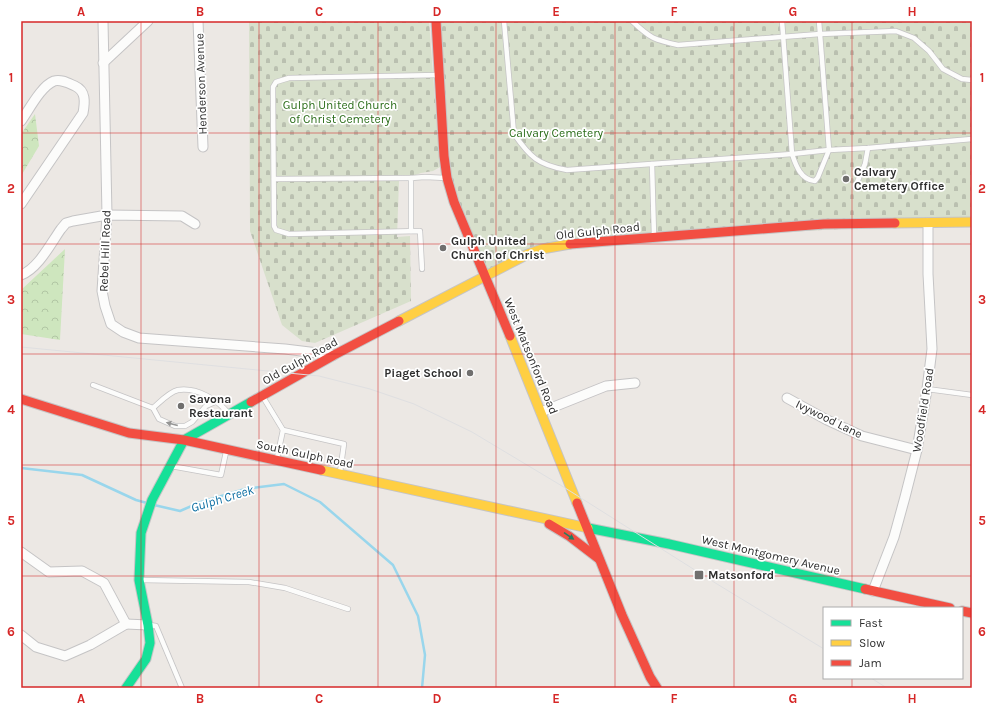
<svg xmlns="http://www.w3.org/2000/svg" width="993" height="709" viewBox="0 0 993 709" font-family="Karla,sans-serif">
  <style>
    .forest { fill: url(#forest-crowns) }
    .cemetery { fill: url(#cemetery-stones) }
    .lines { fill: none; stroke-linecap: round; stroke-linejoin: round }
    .stream { stroke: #99d6ec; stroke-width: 2.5 }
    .lane-casing { stroke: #c5c4c5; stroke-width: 6 }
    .street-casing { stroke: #c5c4c5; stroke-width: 11 }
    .fast-casing { stroke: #c5c4c5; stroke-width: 11 }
    .slow-casing { stroke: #c5c4c5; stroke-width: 11 }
    .jam-casing { stroke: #c5c4c5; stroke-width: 11 }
    .lane { stroke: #fcfcfb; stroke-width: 4.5 }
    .street { stroke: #fcfcfb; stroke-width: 9 }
    .fast { stroke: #16e098; stroke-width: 9 }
    .slow { stroke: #ffcf43; stroke-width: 9 }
    .jam { stroke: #f24e42; stroke-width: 9 }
    .tram { stroke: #dfdfe1; stroke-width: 1 }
    .oneway { fill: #959594 }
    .oneway2 { fill: #237e5e }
    .grid { fill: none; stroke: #d62828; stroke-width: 1; stroke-opacity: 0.55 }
    .poi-dot { fill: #706f6e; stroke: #fff; stroke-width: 1.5 }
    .labels { text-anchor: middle; stroke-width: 3.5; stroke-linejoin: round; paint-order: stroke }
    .street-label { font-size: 12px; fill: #2e2e2e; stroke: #fff }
    .park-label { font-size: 12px; fill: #2c6e1b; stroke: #fff }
    .poi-label { font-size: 12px; font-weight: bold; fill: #2e2e2e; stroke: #fff; text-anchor: start }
    .water-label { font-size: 13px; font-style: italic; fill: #0d6fa3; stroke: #fff }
    .neatline { fill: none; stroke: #d62828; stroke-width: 1.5 }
    .grid-label { font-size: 13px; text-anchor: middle; font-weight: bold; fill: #d62828 }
  </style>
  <defs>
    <pattern id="forest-crowns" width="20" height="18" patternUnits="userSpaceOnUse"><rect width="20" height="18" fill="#cee6be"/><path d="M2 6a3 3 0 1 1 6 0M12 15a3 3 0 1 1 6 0" fill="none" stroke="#b1c6a4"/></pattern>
    <pattern id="cemetery-stones" width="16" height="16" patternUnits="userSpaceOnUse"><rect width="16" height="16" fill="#d8e0cc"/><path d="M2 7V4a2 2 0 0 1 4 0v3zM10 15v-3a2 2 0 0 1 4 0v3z" fill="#bac0b0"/></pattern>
  </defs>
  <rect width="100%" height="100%" fill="#ece8e4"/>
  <g class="forest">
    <path d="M35 114 39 146 21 176V134Z"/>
    <path d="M65 249 60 340 21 334V290Z"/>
  </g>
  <g class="cemetery">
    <path d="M249 21H429L440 167 433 171 421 173 399 181 397 237 410 236 411 301 315 343 302 341 282 325 250 231Z"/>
    <path d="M436 21H972V222L565 244 486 276 454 202Z"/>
  </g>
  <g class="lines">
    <g class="stream">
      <path d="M21 468 82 475 136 500 147 503"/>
      <path d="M154 505 180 511 201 502 245 489 284 484 320 502 393 565 418 616 425 655 422 688"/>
    </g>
    <defs>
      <g id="lane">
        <path d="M504 21 514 134C530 157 538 165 567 170L792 154 829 150 868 148 972 139"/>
        <path d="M632 21C650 38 654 40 678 45L820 34 896 31 914 38 929 51 943 69 962 79 972 80"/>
        <path d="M782 21 792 154C796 166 801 180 815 181L818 177 829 150 819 21"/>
        <path d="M652 164 654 236"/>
        <path d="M274 179 411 178"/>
        <path d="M855 187 865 164 868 148"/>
        <path d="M411 231V178L425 177 446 178"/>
        <path d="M422 269 420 231 289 234 276 230 274 226 273 93V87L276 82 289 78 438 75"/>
        <path d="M93 385 153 408 159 419 175 426H185L192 422 206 406 215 402"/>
        <path d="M927 389 972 395"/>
        <path d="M263 397 283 430 277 458"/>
        <path d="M153 408C159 403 169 392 178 390 197 387 218 400 229 414"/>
        <path d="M283 430 344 444 340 472"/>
        <path d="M171 466 221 475 226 452"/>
        <path d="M141 580 249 582 285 588 348 609"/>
        <path d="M150 625 156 626 182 688"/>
      </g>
      <g id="street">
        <path d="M103 21 107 215 102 291 105 306 111 324 123 332 139 338 285 349 334 355"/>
        <path d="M198 21 203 147"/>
        <path d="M103 63 148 21"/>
        <path d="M21 121C29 110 41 86 54 81 61 79 68 83 75 86 86 91 85 102 83 113L21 204"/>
        <path d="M21 275C38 269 51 243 61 229L66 223 73 221 107 215 182 216 195 224"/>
        <path d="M787 398 827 420 862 436 917 450"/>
        <path d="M541 412 606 386 635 383"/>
        <path d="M21 552 49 572 82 571 104 583 126 624 90 645 65 656 36 647 21 635"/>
        <path d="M873 591 894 537 905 497 917 450 927 389 932 349 928 274V223"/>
        <path d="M126 624 148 625"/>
      </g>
      <g id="fast">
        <path d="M588 528 669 544 865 589"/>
        <path d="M126 688 146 659 150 643 148 625 139 580 141 533 152 500 184 440 251 402"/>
      </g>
      <g id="slow">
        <path d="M895 223 972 222"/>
        <path d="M399 321 528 254 542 249 570 244"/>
        <path d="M510 336 577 503"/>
        <path d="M321 470 588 528"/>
      </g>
      <g id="jam">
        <path d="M436 21 444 156 447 178 454 202 510 336"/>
        <path d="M570 244 824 224 895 223"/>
        <path d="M21 399 129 433 184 440 321 470"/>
        <path d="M251 402 334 355 399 321"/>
        <path d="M577 503 622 615 650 677 657 688"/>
        <path d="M549 524 569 536 599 559"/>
        <path d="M865 589 950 608"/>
        <path d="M962 611 972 613"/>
      </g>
    </defs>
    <use href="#lane" class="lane-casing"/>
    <use href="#street" class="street-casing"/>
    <use href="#fast" class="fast-casing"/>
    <use href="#slow" class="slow-casing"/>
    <use href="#jam" class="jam-casing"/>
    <use href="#lane" class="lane"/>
    <use href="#street" class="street"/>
    <use href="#fast" class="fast"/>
    <use href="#slow" class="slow"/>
    <use href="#jam" class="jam"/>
    <g class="tram">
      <path d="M21 347 319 376 370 389 414 404 472 432 562 486 717 584 824 649"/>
      <path d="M871 678 887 688"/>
    </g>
  </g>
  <defs><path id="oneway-solid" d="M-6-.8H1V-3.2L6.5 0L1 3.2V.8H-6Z"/></defs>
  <use class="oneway" href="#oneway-solid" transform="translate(172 424) rotate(-165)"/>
  <use class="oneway2" href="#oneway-solid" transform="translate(569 536) rotate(34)"/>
  <path class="grid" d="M141 21V688M259 21V688M378 21V688M496 21V688M615 21V688M734 21V688M852 21V608M21 133H972M21 244H972M21 354H972M21 465H972M21 576H972M852 678V688"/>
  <g class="poi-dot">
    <circle cx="846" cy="179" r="4"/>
    <circle cx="443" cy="248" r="4"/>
    <circle cx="470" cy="373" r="4"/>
    <circle cx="181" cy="406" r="4"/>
    <rect x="694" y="570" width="10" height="10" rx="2"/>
  </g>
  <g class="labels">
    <g class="street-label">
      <text transform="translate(201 84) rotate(-92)" y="4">Henderson Avenue</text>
      <text transform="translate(598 231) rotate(-6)" y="4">Old Gulph Road</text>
      <text transform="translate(105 251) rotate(-88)" y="4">Rebel Hill Road</text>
      <text transform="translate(531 356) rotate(68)" y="4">West Matsonford Road</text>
      <text transform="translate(300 361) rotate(-29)" y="4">Old Gulph Road</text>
      <text transform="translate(923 410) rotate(-81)" y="4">Woodfield Road</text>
      <text transform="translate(829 419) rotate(26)" y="4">Ivywood Lane</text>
      <text transform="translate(305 454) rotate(12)" y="4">South Gulph Road</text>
      <text transform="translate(771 555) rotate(13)" y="4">West Montgomery Avenue</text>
    </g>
    <g class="park-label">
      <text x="340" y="109">Gulph United Church<tspan x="340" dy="14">of Christ Cemetery</tspan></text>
      <text x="556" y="137">Calvary Cemetery</text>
    </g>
    <g class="poi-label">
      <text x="854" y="176">Calvary<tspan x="854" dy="14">Cemetery Office</tspan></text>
      <text x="451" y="245">Gulph United<tspan x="451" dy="14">Church of Christ</tspan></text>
      <text x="462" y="377" text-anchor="end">Piaget School</text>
      <text x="189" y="403">Savona<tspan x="189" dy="14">Restaurant</tspan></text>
      <text x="708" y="579">Matsonford</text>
    </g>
    <g class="water-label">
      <text transform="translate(222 498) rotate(-17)" y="5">Gulph Creek</text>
    </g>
  </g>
  <rect width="993" height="709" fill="none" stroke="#ffffff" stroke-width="44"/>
  <rect x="823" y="607" width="140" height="72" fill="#ffffff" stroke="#ababab"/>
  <rect x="831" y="620" width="20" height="6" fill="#16e098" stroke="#ababab"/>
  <text x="859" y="627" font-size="12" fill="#2e2e2e">Fast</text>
  <rect x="831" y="640" width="20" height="6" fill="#ffcf43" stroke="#ababab"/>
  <text x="859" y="647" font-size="12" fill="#2e2e2e">Slow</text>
  <rect x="831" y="660" width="20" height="6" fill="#f24e42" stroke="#ababab"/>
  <text x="859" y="667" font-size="12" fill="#2e2e2e">Jam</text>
  <rect x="22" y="22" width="949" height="665" class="neatline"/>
  <g class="grid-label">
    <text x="81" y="16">A</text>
    <text x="200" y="16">B</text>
    <text x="319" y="16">C</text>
    <text x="437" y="16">D</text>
    <text x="556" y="16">E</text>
    <text x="674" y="16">F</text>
    <text x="793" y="16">G</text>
    <text x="912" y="16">H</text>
    <text x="11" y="82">1</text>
    <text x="982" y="82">1</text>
    <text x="11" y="193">2</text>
    <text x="982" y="193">2</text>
    <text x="11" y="304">3</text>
    <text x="982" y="304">3</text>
    <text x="11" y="414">4</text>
    <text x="982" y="414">4</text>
    <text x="11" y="525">5</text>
    <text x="982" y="525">5</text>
    <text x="11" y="636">6</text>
    <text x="982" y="636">6</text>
    <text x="81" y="703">A</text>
    <text x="200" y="703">B</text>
    <text x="319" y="703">C</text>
    <text x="437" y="703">D</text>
    <text x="556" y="703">E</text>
    <text x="674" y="703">F</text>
    <text x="793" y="703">G</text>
    <text x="912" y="703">H</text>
  </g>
</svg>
